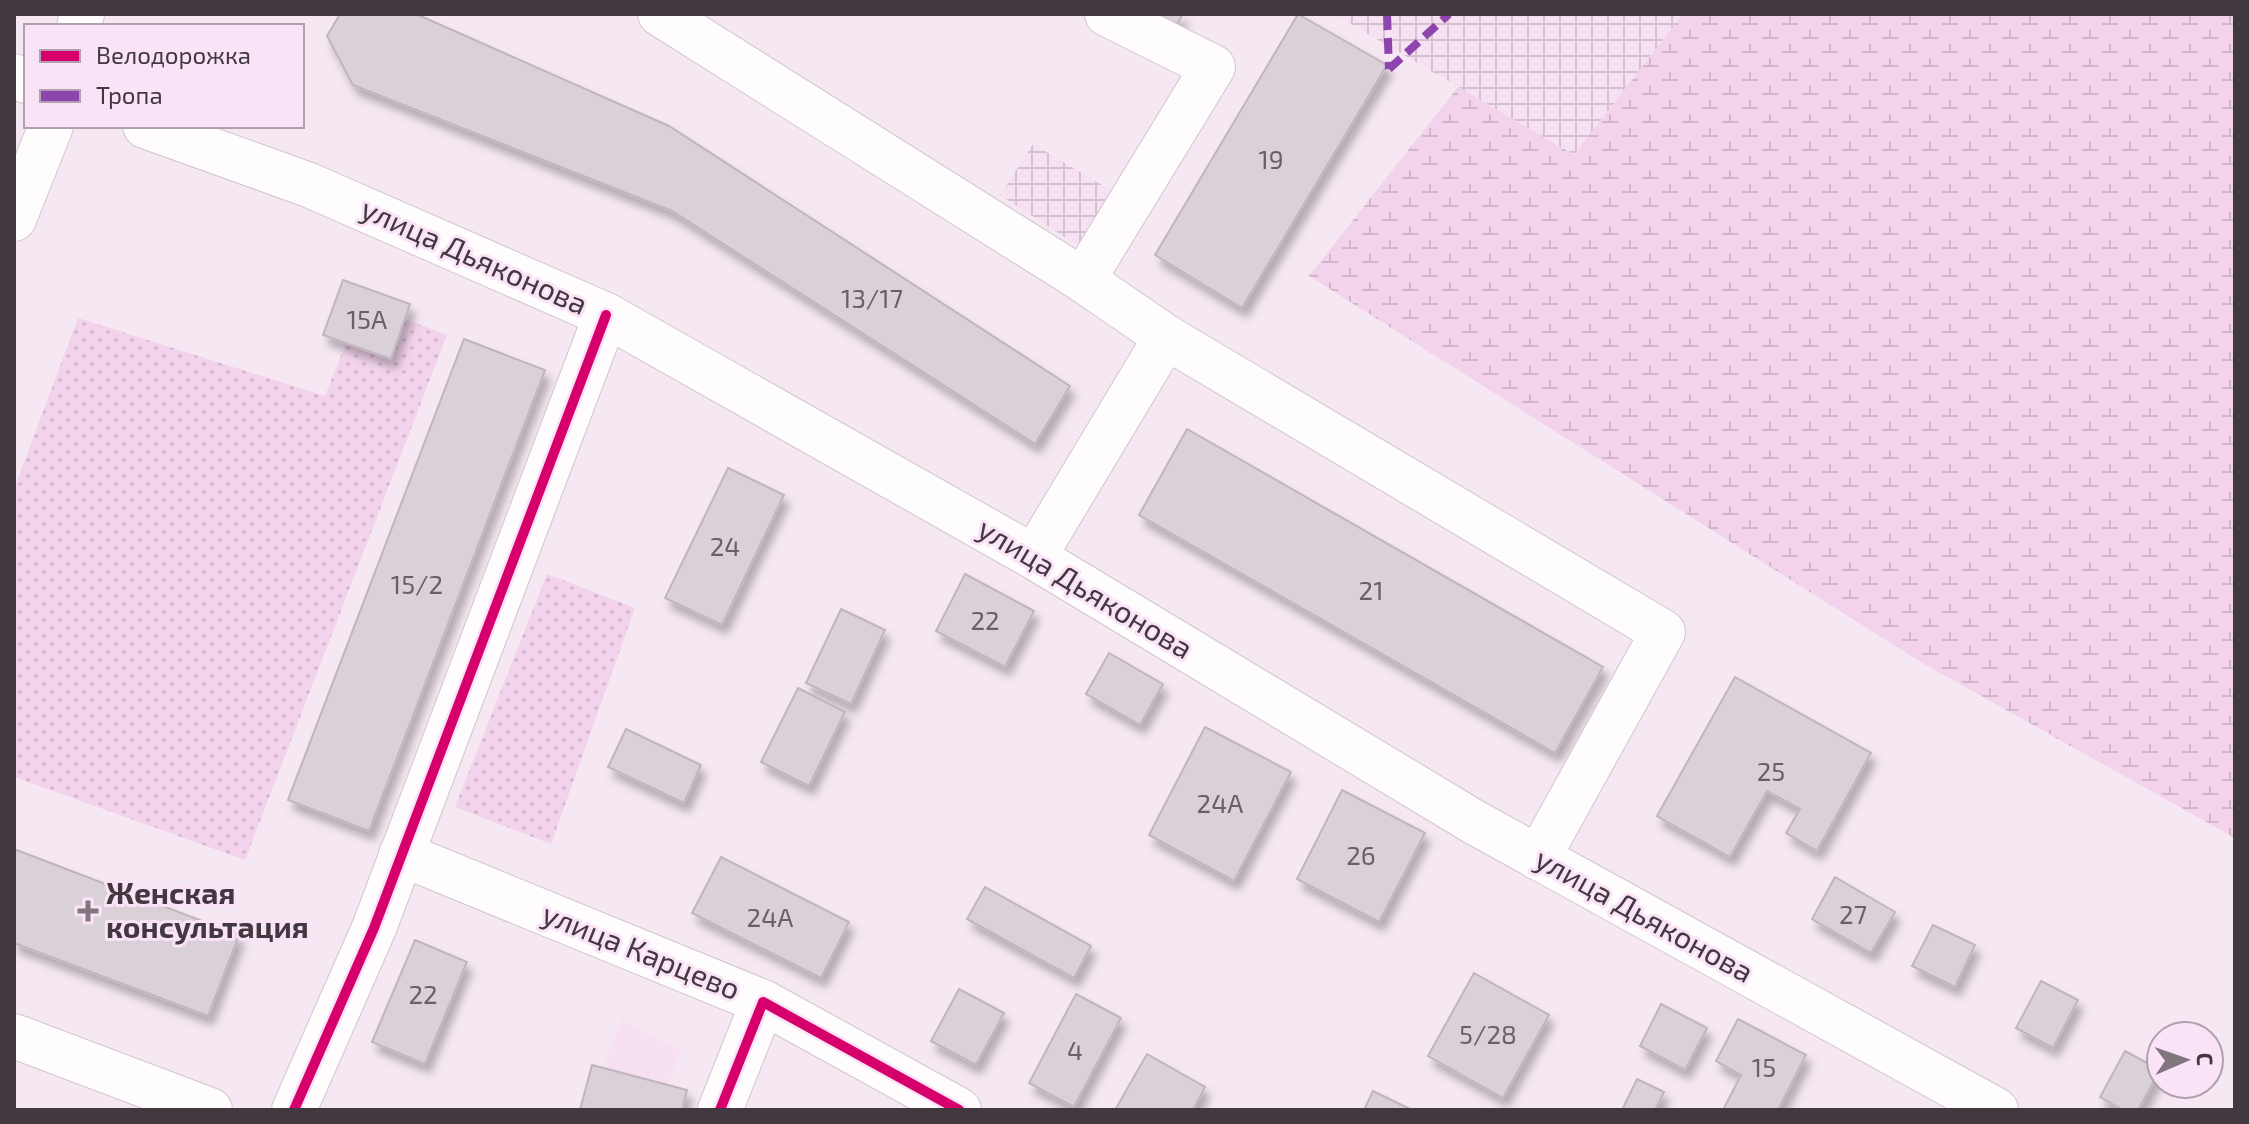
<svg xmlns="http://www.w3.org/2000/svg" width="2249" height="1124" viewBox="0 0 2249 1124" font-family="'Exo 2',sans-serif">
  <style>
    .built { fill: #f6e0f1 }
    .industrial { fill: url(#industrial-grid) }
    .wetland { fill: url(#wetland-marsh) }
    .park { fill: url(#park-dots) }
    .building { fill: #dad0d8; stroke: #c0b5bd; stroke-width: 2; filter: url(#shadow) }
    .lines { fill: none; stroke-linecap: round; stroke-linejoin: round }
    .minor-casing { stroke: #d1c6ce; stroke-width: 46 }
    .major-casing { stroke: #d1c6ce; stroke-width: 46 }
    .minor { stroke: #fefcfd; stroke-width: 44 }
    .major { stroke: #fefcfd; stroke-width: 44 }
    .quiet { stroke: #8e44ad; stroke-width: 8; stroke-dasharray: 16 8; stroke-linecap: butt }
    .cycleway-casing { stroke: #fae3f6; stroke-width: 15 }
    .cycleway { stroke: #d6006c; stroke-width: 10 }
    .poi-dot { fill: #81767e; stroke: #fae3f6; stroke-width: 3 }
    .labels { text-anchor: middle; stroke-width: 6; stroke-linejoin: round; paint-order: stroke }
    .number-label { font-size: 26px; fill: #696067 }
    .street-label { font-size: 30px; fill: #423940; stroke: #fae3f6 }
    .poi-label { font-size: 30px; font-weight: bold; fill: #423940; stroke: #fae3f6; text-anchor: start }
  </style>
  <defs>
    <pattern id="industrial-grid" width="8" height="8" patternUnits="userSpaceOnUse" patternTransform="scale(2)"><rect width="8" height="8" fill="#f6e0f1"/><path d="M0 4h8M4 0v8" fill="none" stroke="#d4c1d0"/></pattern>
    <pattern id="wetland-marsh" width="20" height="14" patternUnits="userSpaceOnUse" patternTransform="scale(2)"><rect width="20" height="14" fill="#f2d3eb"/><path d="M1 5h8M5 5V1M11 12h8M15 12V8" fill="none" stroke="#d1b6cb"/></pattern>
    <pattern id="park-dots" width="8" height="8" patternUnits="userSpaceOnUse" patternTransform="scale(2)"><rect width="8" height="8" fill="#f2d3eb"/><path d="M2 2h.1M6 6h.1" fill="none" stroke="#d1b6cb" stroke-width="1.8" stroke-linecap="round"/></pattern>
    <filter id="shadow"><feDropShadow dx="5" dy="9" stdDeviation="4" flood-color="#0004"/></filter>
  </defs>
  <rect width="100%" height="100%" fill="#f5e8f2"/>
  <path class="built" d="M622 1020 682 1052 662 1097 601 1070Z"/>
  <g class="industrial">
    <path d="M1342 14H1683L1574 155 1339 17Z"/>
    <path d="M1033 144 1114 192 1083 249 1000 195Z"/>
  </g>
  <path class="wetland" d="M1683 14H2235V838L1924 664 1309 276 1458 87 1574 155Z"/>
  <g class="park">
    <path d="M362 303 447 335 245 860 14 777V489L78 318 325 396Z"/>
    <path d="M547 574 635 608 551 844 455 807Z"/>
  </g>
  <g class="building">
    <path d="M416 14 669 126 1070 386 1035 444 672 211 353 85 327 36 340 14Z"/>
    <path d="M1155 14H1183L1175 27Z"/>
    <path d="M1298 14 1387 65 1242 308 1155 255Z"/>
    <path d="M343 280 410 304 391 359 323 335Z"/>
    <path d="M464 339 545 370 369 831 288 800Z"/>
    <path d="M1187 429 1603 667 1555 753 1139 515Z"/>
    <path d="M728 468 784 495 722 625 665 598Z"/>
    <path d="M965 574 1034 611 1005 667 936 631Z"/>
    <path d="M841 609 885 630 851 704 806 683Z"/>
    <path d="M1109 653 1163 684 1140 725 1086 694Z"/>
    <path d="M1735 677 1871 753 1817 851 1786 833 1800 809 1767 791 1730 857 1657 816Z"/>
    <path d="M798 688 845 712 809 786 761 762Z"/>
    <path d="M1205 727 1291 772 1234 881 1149 835Z"/>
    <path d="M626 729 701 765 684 803 608 767Z"/>
    <path d="M1342 790 1425 833 1379 922 1297 879Z"/>
    <path d="M14 849 239 935 208 1016 14 943Z"/>
    <path d="M721 857 849 922 821 978 692 913Z"/>
    <path d="M1835 877 1895 912 1871 953 1812 919Z"/>
    <path d="M985 887 1091 946 1074 978 967 919Z"/>
    <path d="M1933 925 1975 945 1955 987 1912 966Z"/>
    <path d="M415 940 467 962 425 1064 372 1042Z"/>
    <path d="M1474 973 1549 1015 1503 1098 1428 1056Z"/>
    <path d="M2041 981 2078 1000 2053 1048 2016 1028Z"/>
    <path d="M959 989 1004 1013 976 1065 931 1041Z"/>
    <path d="M1076 994 1121 1018 1074 1107 1029 1083Z"/>
    <path d="M1661 1004 1707 1028 1685 1070 1640 1046Z"/>
    <path d="M1738 1019 1806 1055 1778 1110H1723L1741 1075 1716 1061Z"/>
    <path d="M2125 1051 2160 1070 2138 1110H2123L2100 1097Z"/>
    <path d="M1147 1054 1205 1087 1193 1110H1115Z"/>
    <path d="M592 1065 687 1090 682 1110H580Z"/>
    <path d="M1637 1079 1664 1092 1655 1110H1622Z"/>
    <path d="M1373 1091 1412 1110H1364Z"/>
  </g>
  <g class="lines">
    <defs>
      <g id="minor">
        <path d="M660 14 1083 280 1166 337"/>
        <path d="M1083 280 1213 67 1107 14"/>
        <path d="M1034 557 1166 337 1663 632 1538 858"/>
        <path d="M401 854 763 1002 959 1110"/>
        <path d="M14 1036 210 1110"/>
        <path d="M294 1110 374 928 606 315"/>
        <path d="M720 1110 763 1002"/>
      </g>
      <g id="major">
        <path d="M79 26 82 14"/>
        <path d="M14 76 26 81"/>
        <path d="M145 126 309 185 606 315 1034 557 1474 822 1996 1110"/>
        <path d="M14 219 51 126"/>
      </g>
    </defs>
    <use href="#minor" class="minor-casing"/>
    <use href="#major" class="major-casing"/>
    <use href="#minor" class="minor"/>
    <use href="#major" class="major"/>
    <g class="quiet">
      <path d="M1387 14 1389 69"/>
      <path d="M1389 69 1449 14"/>
    </g>
    <defs>
      <g id="cycleway">
        <path d="M294 1110 374 928 606 315"/>
        <path d="M720 1110 763 1002 959 1110"/>
      </g>
    </defs>
    <use href="#cycleway" class="cycleway-casing"/>
    <use href="#cycleway" class="cycleway"/>
  </g>
  <path class="poi-dot" d="M84 899h8v8h8v8h-8v8h-8v-8h-8v-8h8z"/>
  <g class="labels">
    <g class="number-label">
      <text x="1271" y="169">19</text>
      <text x="872" y="308">13/17</text>
      <text x="367" y="329">15А</text>
      <text x="725" y="556">24</text>
      <text x="417" y="594">15/2</text>
      <text x="1371" y="600">21</text>
      <text x="985" y="630">22</text>
      <text x="1771" y="781">25</text>
      <text x="1220" y="813">24А</text>
      <text x="1361" y="865">26</text>
      <text x="1853" y="924">27</text>
      <text x="770" y="927">24А</text>
      <text x="423" y="1004">22</text>
      <text x="1488" y="1044">5/28</text>
      <text x="1075" y="1060">4</text>
      <text x="1764" y="1077">15</text>
    </g>
    <g class="street-label">
      <text transform="translate(474 257) rotate(24)" y="10">улица Дьяконова</text>
      <text transform="translate(1085 589) rotate(31)" y="10">улица Дьяконова</text>
      <text transform="translate(1644 916) rotate(29)" y="10">улица Дьяконова</text>
      <text transform="translate(641 952) rotate(22)" y="10">улица Карцево</text>
    </g>
    <g class="poi-label">
      <text x="106" y="904">Женская<tspan x="106" dy="34">консультация</tspan></text>
    </g>
  </g>
  <rect width="2249" height="1124" fill="none" stroke="#423940" stroke-width="32"/>
  <rect x="24" y="24" width="280" height="104" fill="#fae3f6" stroke="#b09fad" stroke-width="2"/>
  <rect x="40" y="50" width="40" height="12" fill="#d6006c" stroke="#b09fad" stroke-width="2"/>
  <text x="96" y="64" font-size="24" fill="#423940">Велодорожка</text>
  <rect x="40" y="90" width="40" height="12" fill="#8e44ad" stroke="#b09fad" stroke-width="2"/>
  <text x="96" y="104" font-size="24" fill="#423940">Тропа</text>
  <g transform="translate(2185 1060) rotate(88)"><circle r="38" fill="#fae3f6" stroke="#b09fad" stroke-width="2"/>
  <path d="M0-6L14 30L0 20L-14 30Z" fill="#81767e"/>
  <text y="-12" font-size="22" font-weight="bold" text-anchor="middle" fill="#423940">С</text>
  </g>
</svg>
